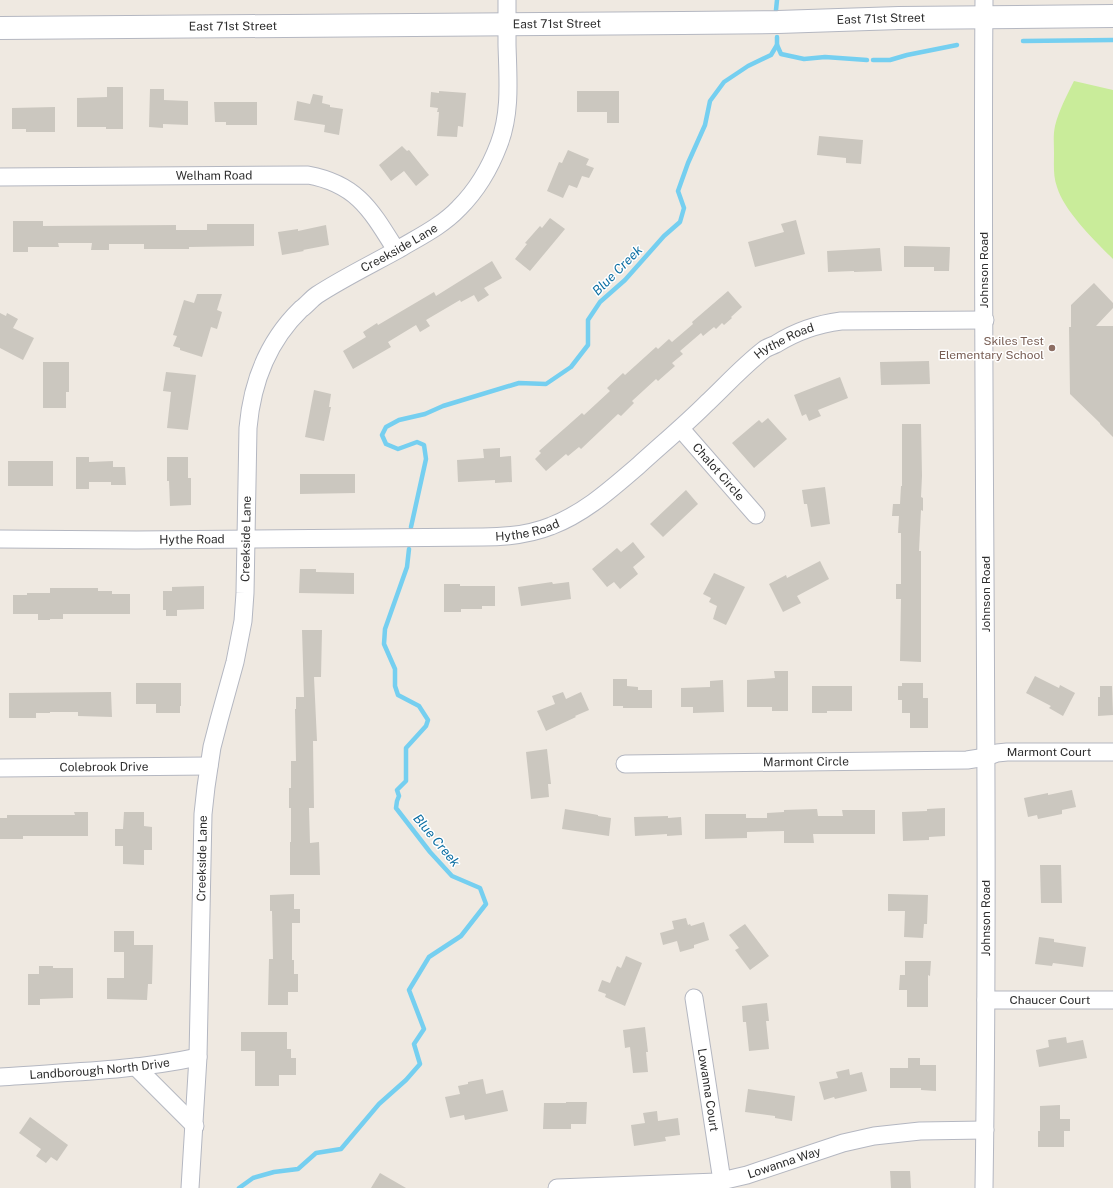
<svg xmlns="http://www.w3.org/2000/svg" width="1113" height="1188" viewBox="0 0 1113 1188" font-family="'Public Sans',sans-serif">
  <style>
    .pitch { fill: #c9ec9a }
    .lines { fill: none; stroke-linecap: round; stroke-linejoin: round }
    .stream { stroke: #75cff0; stroke-width: 4.5 }
    .building { fill: #cbc7bf }
    .street-casing { stroke: #b4b7c1; stroke-width: 19 }
    .secondary-casing { stroke: #b4b7c1; stroke-width: 24 }
    .street { stroke: #fff; stroke-width: 17 }
    .secondary { stroke: #fff; stroke-width: 22 }
    .education-dot { fill: #8d6e63; stroke: #fff; stroke-width: 1.5 }
    .labels { text-anchor: middle; stroke-width: 3; stroke-linejoin: round; paint-order: stroke }
    .street-label { font-size: 12px; fill: #2e2e2e; stroke: #fff }
    .education-label { font-size: 12px; fill: #785e54; stroke: #fff; text-anchor: end }
    .water-label { font-size: 13px; font-style: italic; fill: #0d6fa3; stroke: #fff }
  </style>
  <rect width="100%" height="100%" fill="#efe9e1"/>
  <path class="pitch" d="M1074 81 1113 90V259C1095 241 1064 211 1057 187 1053 176 1054 165 1054 153 1054 144 1053 135 1055 126 1059 110 1067 95 1074 81Z"/>
  <g class="lines">
    <g class="stream">
      <path d="M776 10 777 0"/>
      <path d="M1023 41 1113 40"/>
      <path d="M777 45 781 54 804 59 825 57 867 60"/>
      <path d="M873 60H890L907 55 957 45"/>
      <path d="M411 527 426 459 424 445 417 442 398 449 386 444 382 435 386 427 399 420 425 414 443 406 519 383 546 384 571 367 588 345V320L600 302 625 280 664 236 680 222 684 208 678 191 688 163 705 125 710 101 724 82 748 66 771 55 777 45V37"/>
      <path d="M239 1188 253 1178 274 1172 298 1169 316 1153 341 1149 379 1104 406 1080 420 1064 414 1044 424 1029 409 990 429 957 461 936 486 904 480 888 452 876 430 852 396 808 397 801 399 796 397 790 406 781V748L426 726 428 720 419 706 398 695 395 686V669L384 644 385 629 407 567 409 549"/>
    </g>
  </g>
  <g class="building">
    <path d="M107 87H123V129H106V127H77V98L107 97Z"/>
    <path d="M150 89H164V100L188 101V125L163 124V128L149 127Z"/>
    <path d="M439 91 466 93 463 127 458 126 457 137 437 136 439 112H437L438 108 430 107 431 92 439 93Z"/>
    <path d="M577 91H619V123H607V112H577Z"/>
    <path d="M313 94 323 96 322 103 330 105V107L343 109 339 135 324 132 325 125 294 120 297 101 310 104Z"/>
    <path d="M214 102H257V125H226V122H215Z"/>
    <path d="M55 107V132H26V129H12V108Z"/>
    <path d="M819 136 863 140 861 164 846 163V158L817 155Z"/>
    <path d="M402 146 407 151 409 150 429 175 416 186 404 171 391 181 379 165Z"/>
    <path d="M568 150 589 159 586 165 594 168 589 178 582 176 577 188 569 185 563 198 547 191 559 162 562 163Z"/>
    <path d="M550 218 565 229 530 271 515 259 527 244 525 243 540 226 542 228Z"/>
    <path d="M796 220 805 254 755 267 748 242 784 232 781 224Z"/>
    <path d="M13 221H43V226L176 225V230H207V224H254V246L189 247V249H144V244H109V250H91L92 243H58L59 247H28V252H13Z"/>
    <path d="M326 225 329 245 303 250 304 251 282 255 278 232 298 229V231Z"/>
    <path d="M904 246 950 247 949 271H934V267H904Z"/>
    <path d="M880 248 882 271 854 272V271L828 272 827 251Z"/>
    <path d="M492 261 502 278 484 288 489 295 478 302 474 295 461 302 460 300 426 320 430 326 420 332 416 325 388 342 391 347 353 369 343 351 366 337 363 332 377 323 378 325 434 292 436 296Z"/>
    <path d="M1094 283 1113 303V308L1096 326H1113V437L1100 424V423L1070 394 1069 327H1071V305Z"/>
    <path d="M728 291 742 307 731 317 732 318 724 325 722 323 716 329 714 327 703 336 701 333 680 351 683 354 672 363 675 366 658 381 656 379 632 401 634 403 621 416 618 414 581 449 579 447 568 456 566 454 546 471 535 459 541 453 539 451 582 413 584 415 610 391 607 388 623 373 625 375 656 347 658 349 669 339 672 342 693 324 692 322Z"/>
    <path d="M197 294H222L217 310 222 312 217 329 211 327 202 357 180 350V348L173 346 177 336 173 335 184 300 194 303Z"/>
    <path d="M0 313 6 316 7 313 18 319 13 328 34 338 23 360 0 348Z"/>
    <path d="M929 361 930 384 881 385 880 362Z"/>
    <path d="M43 362H69V392H66V408H43Z"/>
    <path d="M166 372 196 375 188 430 167 428 171 392 163 391Z"/>
    <path d="M840 377 848 398 818 410 821 416 809 421 806 414 802 416 794 395Z"/>
    <path d="M314 390 331 394 329 407H331L324 441 305 437Z"/>
    <path d="M768 418 787 439 754 468 732 443 759 420 762 423Z"/>
    <path d="M902 424H921L922 476 921 497 923 498V511L921 510 919 551H921V662L900 661 901 599H896V584H901V533H898L899 516H892L893 504H900L901 486H902Z"/>
    <path d="M500 448V457L511 456 512 482 495 483V480L458 482 457 460 484 458 483 449Z"/>
    <path d="M76 457H89V462L113 461V467H125L126 485H111V482H89V489H76Z"/>
    <path d="M167 457H188V478H191V505L170 506 169 481H167Z"/>
    <rect x="8" y="461" width="45" height="25"/>
    <path d="M300 474H355V493L300 494Z"/>
    <path d="M825 487 830 524 811 527 807 504H804L802 490Z"/>
    <path d="M686 490 698 504 663 537 650 524Z"/>
    <path d="M633 542 645 557 633 567 638 574 620 589 614 582 607 587 592 569 617 548 621 552Z"/>
    <path d="M820 561 829 579 797 596 801 603 783 612 769 584 786 575 787 578Z"/>
    <path d="M300 569H316V572L354 573V594L299 593Z"/>
    <path d="M714 573 745 587 726 625 713 619 717 606 709 602 711 598 703 594Z"/>
    <path d="M552 582 553 584 569 582 571 599 521 606 518 587Z"/>
    <path d="M444 584H460V586H495V606H482V609H461V612H444Z"/>
    <path d="M204 586V609L177 610V616H166V610H163V591H172V587Z"/>
    <path d="M50 588H98V591H112V594H130V614H63V619H50V620H38V614H13V595H27V593H50Z"/>
    <path d="M302 630H322L321 677H314L317 741H313L314 808H309L310 843 319 842 320 875H290V842H291V808H289V788H291V761H296L295 709H296V697H304Z"/>
    <path d="M774 671H788V711H772V707H747V680L775 678Z"/>
    <path d="M1035 676 1059 688 1060 685 1075 693 1063 716 1049 708 1051 706 1026 693Z"/>
    <path d="M613 679H627V686L638 687V690H652V708H623V706H613Z"/>
    <path d="M723 680 724 712 693 713V707H681V688L710 687V681Z"/>
    <path d="M136 683H181V706H180V713H156V704H136Z"/>
    <path d="M902 683H923V698H928V728H910V713H902V700H898V686H902Z"/>
    <path d="M812 686H852V711H827V713H812Z"/>
    <path d="M1100 686H1112L1113 715 1098 716V697H1100Z"/>
    <path d="M111 692 112 717 78 716V712H50V713H36V718H9V693Z"/>
    <path d="M563 692 566 699 581 692 589 710 575 716 576 717 546 731 537 711 555 704 552 696Z"/>
    <path d="M547 749 551 784H548L549 797 531 799 526 752Z"/>
    <path d="M1072 790 1076 807 1062 810V814L1038 819 1037 815 1028 817 1024 798 1048 793V795Z"/>
    <path d="M945 808V836L929 837V840L903 841 902 812 927 811V809Z"/>
    <path d="M565 809 598 815V816L611 818 609 836 562 829Z"/>
    <path d="M817 809 818 816H843L842 810H875V834H813L814 843H784V831L747 832V838L705 839V814H746V818H767V813L784 812V810Z"/>
    <path d="M74 812H88V836H23V839H0V818H7V815H75Z"/>
    <path d="M124 812H144V826L152 827V850H144V865L123 864V846H115V829H123Z"/>
    <path d="M668 816V818L681 817 682 835 667 836V834L635 836 634 817Z"/>
    <path d="M1040 865H1061L1062 903H1041Z"/>
    <path d="M294 894V909H300V923H292V960H294V974H298V992H288V1005H268L269 959H273L272 911H270V895Z"/>
    <path d="M888 894 928 895 927 924H924L923 938 904 937 905 911H888Z"/>
    <path d="M686 918 688 925 690 924 691 926 704 922 709 940 694 945V948L680 952 677 941 663 945 660 933 674 929 672 921Z"/>
    <path d="M745 924 769 956 750 970 735 950 739 948 729 935Z"/>
    <path d="M114 931H134V945H153L152 984H148L147 1000 107 999V978H124V952H114Z"/>
    <path d="M1039 937 1054 939V942L1086 947 1083 967 1053 963 1052 966 1035 964Z"/>
    <path d="M626 956 642 963 625 1006 605 997 606 994 598 991 602 980 610 983 617 966 621 968Z"/>
    <path d="M905 961H931L930 976 928 975V1007H907V990H899L900 975H905Z"/>
    <path d="M39 966H53V968H73V998L40 999V1005H28V974H39Z"/>
    <path d="M767 1003 769 1021H766L769 1049 749 1051 746 1022H743L742 1006Z"/>
    <path d="M645 1027 648 1052H646L648 1072 633 1073 630 1047 625 1048 623 1030Z"/>
    <path d="M241 1032H287V1049H291V1058H296V1075H279V1086H255V1051H241Z"/>
    <path d="M1066 1037 1067 1043 1083 1040 1087 1058 1039 1067 1036 1050 1049 1047 1048 1040Z"/>
    <path d="M908 1058H920V1065H936V1091L921 1090V1088H890V1068H908Z"/>
    <path d="M849 1069 850 1075 862 1072 867 1091 835 1099 834 1097 824 1100 819 1082 838 1078 836 1072Z"/>
    <path d="M483 1079 486 1094 503 1090 508 1111 465 1120 464 1115 450 1118 445 1097 460 1094 458 1086 468 1084V1082Z"/>
    <path d="M748 1089 795 1096 792 1121 775 1118V1116L745 1112Z"/>
    <path d="M566 1102H587L586 1124H571V1129H543L544 1103H566Z"/>
    <path d="M1060 1105V1119H1070V1131H1064V1147H1038V1131H1040V1106Z"/>
    <path d="M657 1111 658 1121 678 1118 680 1135 665 1137 666 1141 634 1146 631 1125 645 1123 643 1113Z"/>
    <path d="M30 1117 68 1145 57 1161 51 1157 46 1163 36 1156 41 1149 19 1133Z"/>
    <path d="M890 1171H910L911 1188H891Z"/>
    <path d="M380 1173 406 1188H371Z"/>
  </g>
  <g class="lines">
    <defs>
      <g id="street">
        <path id="s1" d="M0 177 308 175C357 184 371 210 396 250"/>
        <path id="s2" d="M681 429 756 515"/>
        <path id="s3" d="M0 539 136 540 483 537C506 537 529 535 551 526 585 513 611 489 638 466 661 445 685 425 707 403 726 385 744 365 765 349 768 347 772 346 776 344 795 332 818 324 841 321L985 320"/>
        <path id="s4" d="M625 764 967 760 986 757 997 753 1007 752H1113"/>
        <path id="s5" d="M0 768 209 766"/>
        <path id="s6" d="M694 998 722 1181"/>
        <path id="s7" d="M986 1000H1113"/>
        <path d="M136 1067 195 1126"/>
        <path id="s8" d="M0 1077C66 1072 133 1071 198 1057"/>
        <path id="s9" d="M190 1188 198 1057 203 814 206 787 212 747 219 720 235 662 243 621 245 593 248 428C252 382 267 342 301 309 307 305 311 299 317 295 343 278 372 264 399 249 419 237 442 226 459 208 477 190 490 168 499 144 511 113 508 79 507 45 507 30 507 15 507 0"/>
        <path id="s10" d="M557 1188 717 1182 747 1175 843 1143 874 1136 920 1131 985 1130"/>
        <path id="s11" d="M984 1188C990 792 981 396 984 0"/>
      </g>
      <g id="secondary">
        <path id="s12" d="M0 28 682 23 778 22 899 18 1113 16"/>
      </g>
    </defs>
    <use href="#street" class="street-casing"/>
    <use href="#secondary" class="secondary-casing"/>
    <use href="#street" class="street"/>
    <use href="#secondary" class="secondary"/>
  </g>
  <circle class="education-dot" cx="1052" cy="348" r="4"/>
  <g class="labels">
    <g class="street-label">
      <text dy="4" stroke="none"><textPath href="#s12" startOffset="881">East 71st Street</textPath></text>
      <text dy="4" stroke="none"><textPath href="#s12" startOffset="557">East 71st Street</textPath></text>
      <text dy="4" stroke="none"><textPath href="#s12" startOffset="233">East 71st Street</textPath></text>
      <text dy="4" stroke="none"><textPath href="#s1" startOffset="214">Welham Road</textPath></text>
      <text dy="4" stroke="none"><textPath href="#s9" startOffset="1014">Creekside Lane</textPath></text>
      <text transform="translate(984 270) rotate(-90)" y="4">Johnson Road</text>
      <text dy="4" stroke="none"><textPath href="#s3" startOffset="852">Hythe Road</textPath></text>
      <text dy="4" stroke="none"><textPath href="#s2" startOffset="57">Chalot Circle</textPath></text>
      <text dy="4" stroke="none"><textPath href="#s3" startOffset="528">Hythe Road</textPath></text>
      <text dy="4" stroke="none"><textPath href="#s3" startOffset="192">Hythe Road</textPath></text>
      <text dy="4" stroke="none"><textPath href="#s9" startOffset="654">Creekside Lane</textPath></text>
      <text transform="translate(986 594) rotate(-90)" y="4">Johnson Road</text>
      <text dy="4" stroke="none"><textPath href="#s4" startOffset="425">Marmont Court</textPath></text>
      <text dy="4" stroke="none"><textPath href="#s4" startOffset="181">Marmont Circle</textPath></text>
      <text dy="4" stroke="none"><textPath href="#s5" startOffset="104">Colebrook Drive</textPath></text>
      <text dy="4" stroke="none"><textPath href="#s9" startOffset="330">Creekside Lane</textPath></text>
      <text dy="4" stroke="none"><textPath href="#s11" startOffset="270">Johnson Road</textPath></text>
      <text dy="4" stroke="none"><textPath href="#s7" startOffset="64">Chaucer Court</textPath></text>
      <text dy="4" stroke="none"><textPath href="#s8" startOffset="100">Landborough North Drive</textPath></text>
      <text dy="4" stroke="none"><textPath href="#s6" startOffset="93">Lowanna Court</textPath></text>
      <text dy="4" stroke="none"><textPath href="#s10" startOffset="230">Lowanna Way</textPath></text>
    </g>
    <g class="education-label">
      <text x="1044" y="345">Skiles Test<tspan x="1044" dy="14">Elementary School</tspan></text>
    </g>
    <g class="water-label">
      <text transform="translate(617 270) rotate(-45)" y="5">Blue Creek</text>
      <text transform="translate(437 840) rotate(50)" y="5">Blue Creek</text>
    </g>
  </g>
</svg>
